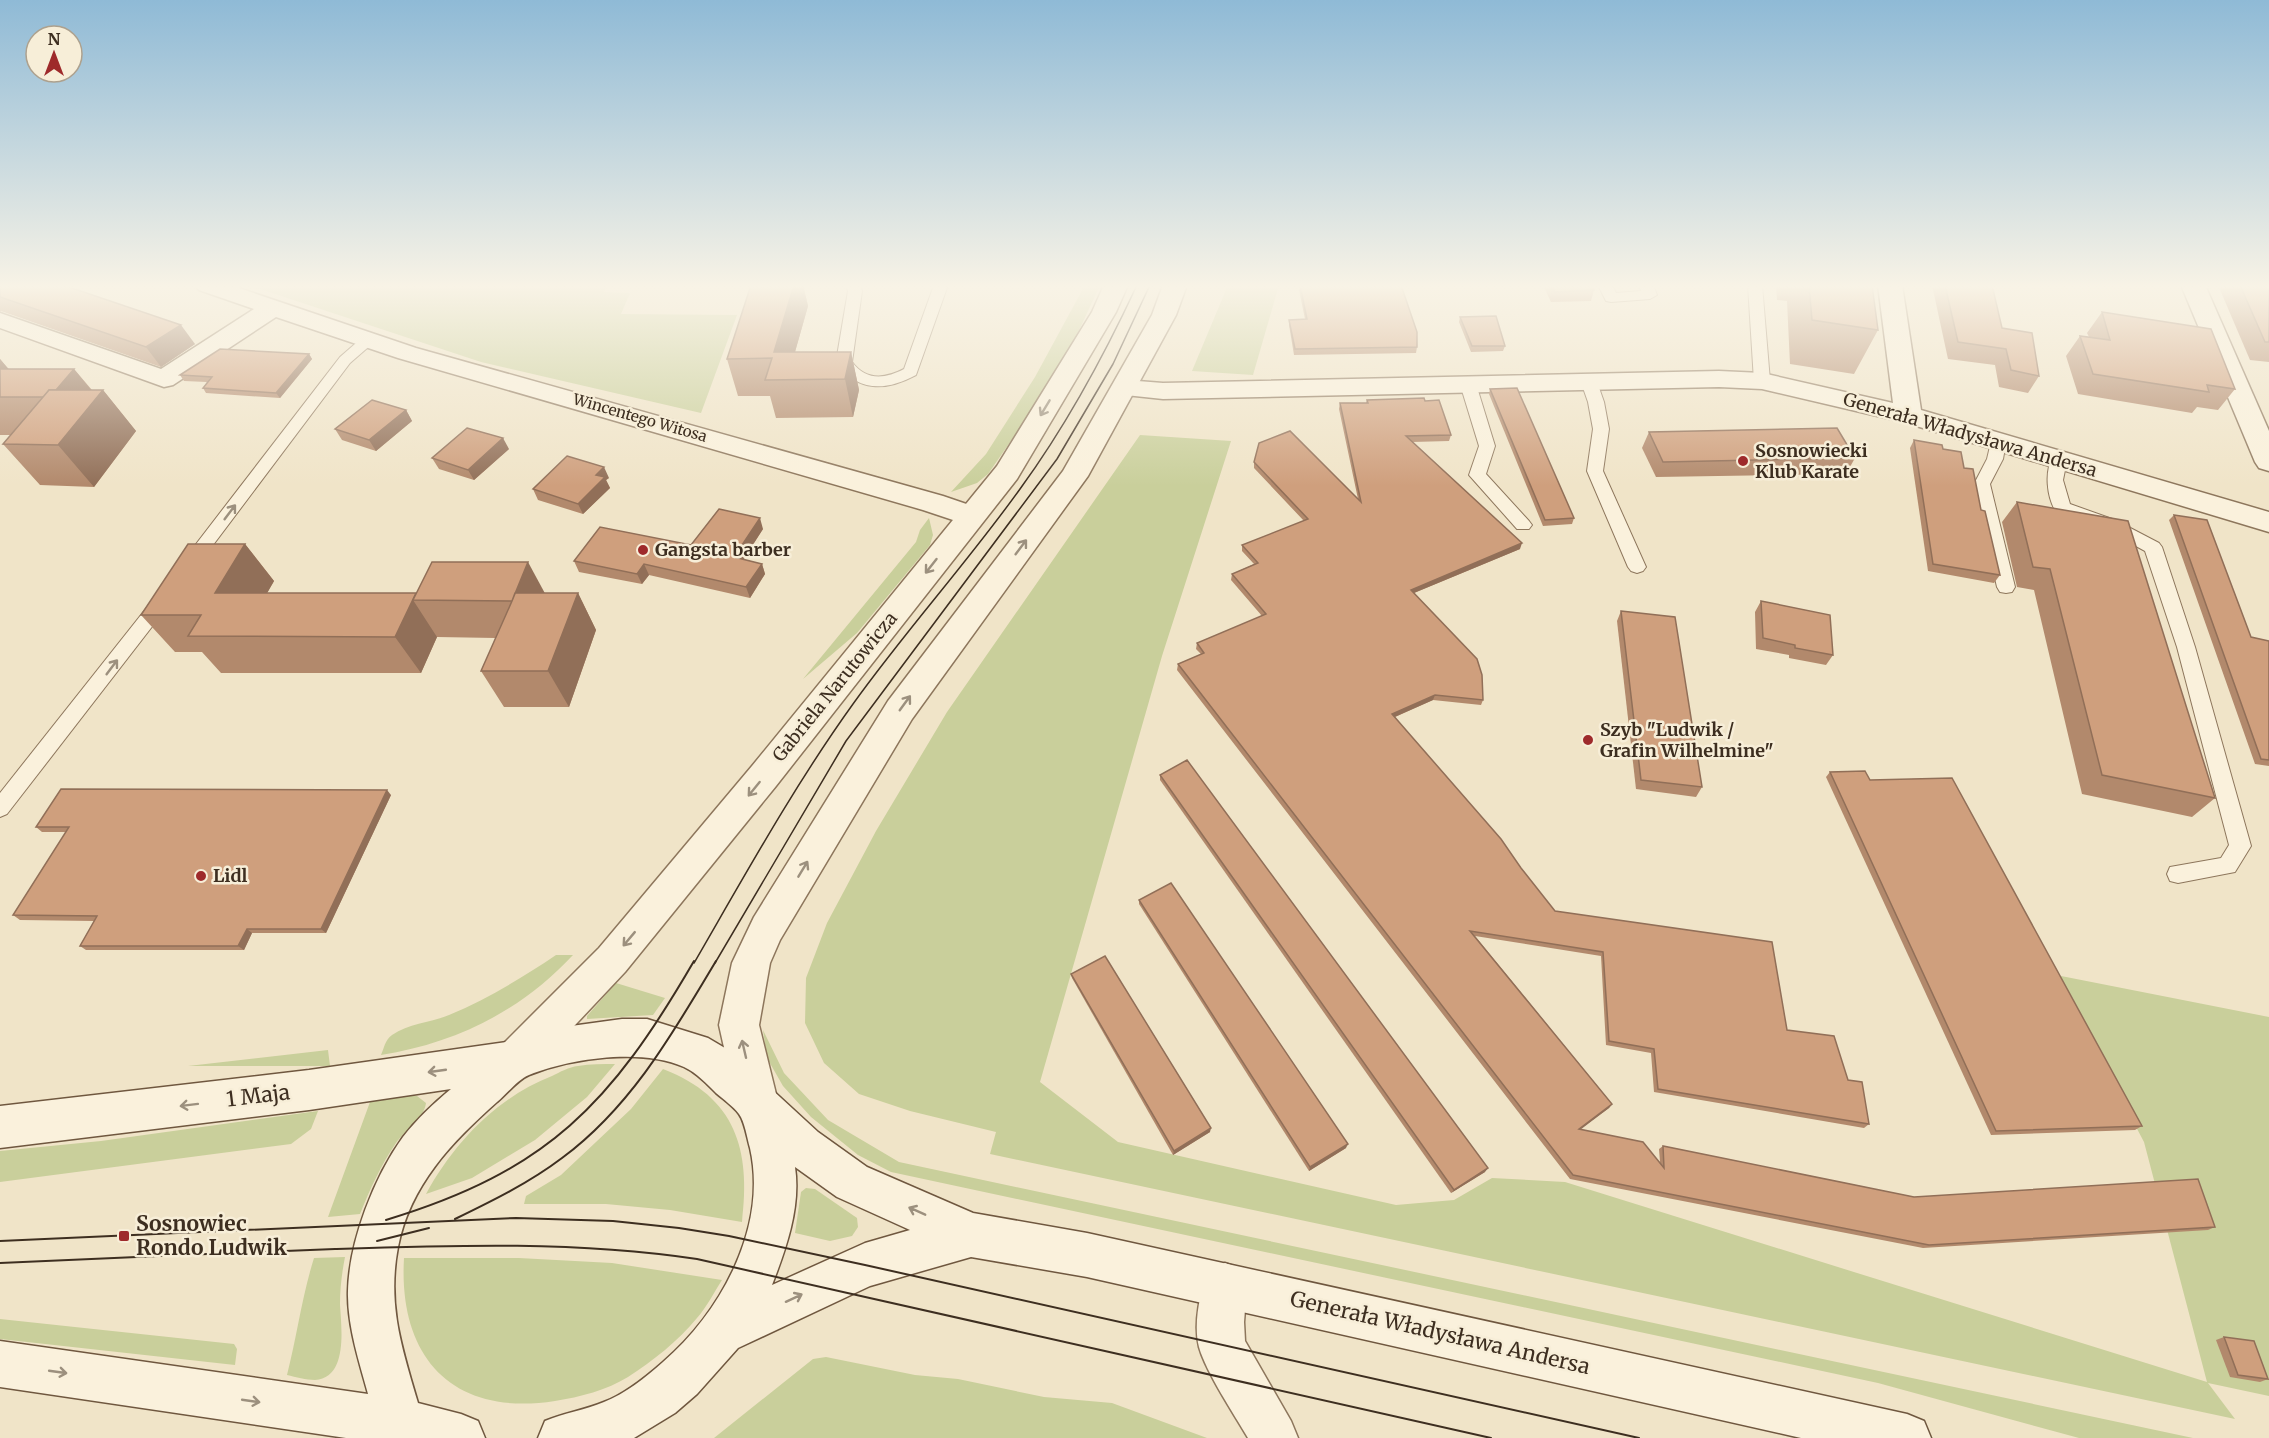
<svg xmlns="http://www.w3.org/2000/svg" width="2269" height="1438" viewBox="0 0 2269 1438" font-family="Merriweather,serif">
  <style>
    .green { fill: #c9cf9b }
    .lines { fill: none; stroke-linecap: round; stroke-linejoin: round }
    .service-casing { stroke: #8d765c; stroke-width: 2 }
    .minor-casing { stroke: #8d765c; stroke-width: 3 }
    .tertiary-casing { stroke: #8d765c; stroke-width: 3 }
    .secondary-casing { stroke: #6f573f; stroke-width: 3 }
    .service { fill: #faf1dc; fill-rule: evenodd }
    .minor { fill: #faf1dc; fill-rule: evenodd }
    .tertiary { fill: #faf1dc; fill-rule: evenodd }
    .secondary { fill: #faf1dc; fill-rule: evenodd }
    .tram-far1 { stroke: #3d2e20; stroke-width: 1.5 }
    .tram { stroke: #3d2e20; stroke-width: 2 }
    .wall { fill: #b2896c }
    .shaded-wall { fill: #916f58 }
    .building { fill: #cf9f7d; stroke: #916f58; stroke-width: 1.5 }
    .oneway { stroke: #9c907e }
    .poi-dot { fill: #9e2a2b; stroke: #f7eed8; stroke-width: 2 }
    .labels { text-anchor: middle; stroke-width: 5; stroke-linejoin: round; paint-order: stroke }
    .far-street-label { font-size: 15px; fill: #3d2e20; stroke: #f7eed8 }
    .street-label { font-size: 18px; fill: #3d2e20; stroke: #f7eed8 }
    .poi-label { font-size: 18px; font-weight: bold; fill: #3d2e20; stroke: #f7eed8; text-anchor: start }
    .near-street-label { font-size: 21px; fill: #3d2e20; stroke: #f7eed8 }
    .near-poi-label { font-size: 21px; font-weight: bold; fill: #3d2e20; stroke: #f7eed8; text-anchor: start }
  </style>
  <rect width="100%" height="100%" fill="#f0e4c8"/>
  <g class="green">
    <path d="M248 285H607L604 292 630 293 621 314 737 315 701 413 481 362Z"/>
    <path d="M1085 285H1100L1076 337 1042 396 988 474 977 483 951 492 986 454 1035 377Z"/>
    <path d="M1228 285H1279L1253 375 1192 371Z"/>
    <path d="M1140 435 1231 441 1162 656 1040 1082 1118 1142 1396 1205 1454 1200 1492 1178 1565 1182 2207 1382 2144 1142 2056 975 2269 1017V1396L2208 1383 2235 1419 990 1154 996 1132 910 1111 859 1094 824 1063 805 1023 806 978 827 923 876 831 947 712Z"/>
    <path d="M929 518 933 535 930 545 857 633 803 679 916 542 920 530Z"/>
    <path d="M556 955H573C521 1011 456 1043 381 1055 384 1048 385 1040 392 1035 409 1023 431 1023 449 1015 487 999 522 978 556 955Z"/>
    <path d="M616 983 665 998 653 1015 587 1019V1016Z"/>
    <path d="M763 1030 784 1073 828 1120 899 1162 2193 1438H2079L1878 1383 891 1172 858 1155 811 1117 783 1086 767 1058Z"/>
    <path d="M328 1050 330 1066H188Z"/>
    <path d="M615 1064 587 1097 535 1140 472 1178 426 1194C454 1143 496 1098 552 1076 560 1072 569 1067 578 1066 590 1064 603 1064 615 1064Z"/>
    <path d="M663 1069C736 1097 751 1150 742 1222L670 1210 606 1204H524L526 1196 561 1175 631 1109Z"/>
    <path d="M401 1096H417L426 1103C424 1119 405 1130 396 1143 381 1165 370 1189 360 1214L328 1217 370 1102Z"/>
    <path d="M318 1111 311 1129 291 1144 0 1182V1151L101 1141Z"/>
    <path d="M806 1188 815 1189 857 1218 858 1227 852 1236 830 1241 795 1233 801 1192Z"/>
    <path d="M345 1257C342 1272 340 1288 340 1304 341 1325 349 1378 315 1380 306 1380 296 1377 287 1375 297 1336 302 1296 314 1258Z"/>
    <path d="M404 1258H519L612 1263 722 1280C714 1292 707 1307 697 1318 678 1341 653 1361 628 1377 607 1390 580 1397 555 1401 453 1417 398 1358 404 1258Z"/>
    <path d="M0 1319 234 1344 237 1349 235 1365 0 1339Z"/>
    <path d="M826 1357 915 1375 958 1379 1044 1397 1112 1403 1207 1438H714L813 1359Z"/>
  </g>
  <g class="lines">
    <defs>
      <g id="service">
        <path d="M846 285H860L862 291 852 362C866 381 885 379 904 369L934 285H948L916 375C886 391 858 393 836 362L848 291Z"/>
        <path d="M1598 285H1612L1616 293 1641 291 1639 285H1653L1657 295 1650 299 1611 302 1606 301Z"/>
        <path d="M1748 285H1762L1770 381 1762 386 1754 381Z"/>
        <path d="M368 336 373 337 375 340 373 343 350 363 195 569 189 571 183 569 180 565 183 561 340 357 363 337Z"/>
        <path d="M1589 377 1597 382 1604 402 1609 429 1603 471 1646 567 1643 571 1637 573 1631 571 1628 567 1587 471 1593 429 1588 402 1581 382Z"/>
        <path d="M1468 379 1476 384 1495 446 1486 474 1529 521 1532 525 1529 529H1517L1469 475 1479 446 1460 384Z"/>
        <path d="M1998 437 2004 438 2006 442 2003 459 1990 484 2015 587 2012 592 2006 593 2000 592 1997 587 1974 484 1987 459 1992 438Z"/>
        <path d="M2059 455 2065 456 2067 460 2063 480 2070 504 2115 520 2159 543 2162 547 2195 647 2251 846 2235 872 2178 883 2170 881 2167 874 2170 867 2221 858 2229 845 2177 647 2145 551 2103 528 2056 512C2047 497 2044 472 2053 456Z"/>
        <path d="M162 594 168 596 171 601 168 606 7 814 0 817V793L156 596Z"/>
      </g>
      <g id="minor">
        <path d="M195 285H230L416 348 943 496 981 509 985 516 981 523 971 526 923 510 398 358 276 317 173 385 164 387 0 328V313L161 369 254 309 199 290Z"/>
        <path d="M1878 285H1902L1921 410 2269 512V532L1903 422 1762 389 1719 387 1163 399 1116 394 1112 388 1116 382 1125 380 1163 383 1719 371 1762 373 1893 403Z"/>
        <path d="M2181 285H2205L2269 431V471L2259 468 2255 462Z"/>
        <path d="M1225 1263 1241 1269 1247 1285 1244 1322 1245 1341 1291 1421 1298 1438H1248C1234 1414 1206 1372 1199 1347 1193 1324 1200 1291 1209 1269Z"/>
      </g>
      <g id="tertiary">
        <path d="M1104 285H1128L1116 312 1017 479 776 786 625 972 529 1074 515 1079 501 1074 495 1060 501 1046 599 948 752 766 997 466 1092 312Z"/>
        <path d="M1163 285H1187L1176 315 1088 476 912 719 780 940 770 963 759 1025 779 1106 773 1120 758 1126 743 1120 737 1106 719 1025 732 963 754 917 888 701 1063 471 1152 315Z"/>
      </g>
      <path id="secondary" d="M622 1019H647L708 1038 730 1051 818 1132 867 1167 973 1213 1087 1233 1907 1414 1924 1421 1931 1438H1801L1087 1277 971 1257 870 1286 738 1348 697 1394 675 1413 634 1438H538L545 1421C564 1413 585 1410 604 1402 625 1394 646 1377 663 1362 721 1312 768 1227 750 1148 747 1138 745 1122 739 1114 733 1106 724 1100 716 1093 707 1084 697 1073 684 1067 642 1048 571 1058 529 1075 517 1080 507 1094 497 1102 452 1142 410 1185 398 1247 387 1305 402 1348 418 1403L461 1414 478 1421 485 1438H346L0 1387V1341L368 1394C359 1361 347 1325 348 1291 349 1242 374 1177 403 1137 417 1119 434 1103 451 1089L309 1110 0 1148V1106L309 1070 514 1041 571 1026ZM795 1167 837 1197 910 1230 865 1243 772 1285C786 1249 801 1207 795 1167Z"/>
    </defs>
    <use href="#service" class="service-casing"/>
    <use href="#minor" class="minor-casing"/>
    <use href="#tertiary" class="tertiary-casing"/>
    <use href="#secondary" class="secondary-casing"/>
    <use href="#service" class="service"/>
    <use href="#minor" class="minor"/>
    <use href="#tertiary" class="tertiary"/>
    <use href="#secondary" class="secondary"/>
    <g class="tram-far1">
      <path d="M694 963C745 875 794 786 853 704 906 630 967 563 1020 489 1066 426 1104 356 1137 285"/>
      <path d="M715 963 846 741 1057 459 1113 364 1150 285"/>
    </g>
    <g class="tram">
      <path d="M455 1219C492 1201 529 1183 562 1158 631 1107 673 1033 716 961"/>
      <path d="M386 1220C548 1171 611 1104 694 961"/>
      <path d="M0 1241 516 1218 613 1221 679 1228 729 1236 865 1265 1639 1438"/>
      <path d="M377 1241 429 1228"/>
      <path d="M0 1263C112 1258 223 1253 335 1249 457 1245 576 1241 697 1259L1491 1438"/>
    </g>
  </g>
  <g class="wall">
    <path d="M0 285 195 344 161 367 1 311 0 312Z"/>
    <path d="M751 285H803L808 306 795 352H851L859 390 853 417 776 418 770 396H738L727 359Z"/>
    <path d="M1300 285 1417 347 1416 353 1294 355 1289 325V320L1305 319 1299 290Z"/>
    <path d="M1543 285H1591L1594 290 1591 301 1551 302Z"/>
    <path d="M1776 285H1872L1878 330 1854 374 1790 364 1787 301 1777 300Z"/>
    <path d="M1932 285H1992L2002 328 2039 376 2028 393 1999 387 1995 365 1948 359Z"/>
    <path d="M2218 285H2269V362L2250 360Z"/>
    <path d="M2102 312 2235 389 2218 410 2197 407 2192 413 2078 394 2066 356 2080 336 2089 337 2087 333Z"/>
    <path d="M1460 317 1505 346 1503 351 1471 352 1459 322Z"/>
    <path d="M309 354 312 359 280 398 206 393 203 388 207 382 184 381 180 375Z"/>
    <path d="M0 359 8 369H74L92 390H103L136 431 94 487 40 485 3 444 11 435H0Z"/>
    <path d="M1490 389 1574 518 1572 524 1543 526 1489 394Z"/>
    <path d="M1367 400 1425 401 1451 435 1449 441 1412 442 1520 549 1414 593 1483 700 1481 705 1433 700 1395 717 1555 911 1787 1030 1848 1080 1869 1124 1864 1128 1654 1092 1651 1053 1606 1045 1601 956 1475 936 1612 1104 1609 1108 1580 1129 1660 1162 1659 1149 1663 1146 1914 1197 2215 1227 2208 1230 1923 1248 1570 1179 1177 670 1178 664 1201 654 1196 649 1197 643 1262 616 1231 580 1232 574 1254 564 1242 551V545L1304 521 1254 468V462L1358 499 1339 409 1340 403H1366Z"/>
    <path d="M406 410 412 421 376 451 342 440 335 429Z"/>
    <path d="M1649 432 1855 458 1846 474 1656 477 1642 448Z"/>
    <path d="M1914 440 1943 449 1964 468 2000 575 1994 583 1928 571 1910 448Z"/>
    <path d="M509 449 474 480 439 469 432 458Z"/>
    <path d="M609 478 606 480 610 488 583 514 538 500 533 489Z"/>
    <path d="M2017 502 2215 798 2192 817 2082 794 2034 590 2017 587 2002 522Z"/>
    <path d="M2174 515 2251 637 2269 641V766L2255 764 2169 520Z"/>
    <path d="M763 529 743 560 762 564 765 574 750 598 649 575 642 584 579 572 574 561 691 545Z"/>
    <path d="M245 544 274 581 267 593H578L596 630 569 707H504L481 671 496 638 437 637 421 673H221L202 652H175L141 615Z"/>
    <path d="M1761 601 1833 655 1826 665 1789 658V655L1756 649 1755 612Z"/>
    <path d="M1621 611 1702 787 1696 797 1636 789 1617 621Z"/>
    <path d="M1830 772 1870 780 2142 1126 2135 1130 1991 1135 1826 777Z"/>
    <path d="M1160 775 1485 1172 1451 1193 1160 780Z"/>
    <path d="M391 795 326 933H252L244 950H86L80 946 94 921 20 920 13 915 66 832H42L36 827Z"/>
    <path d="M1139 900 1346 1148 1309 1171 1139 904Z"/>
    <path d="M1071 974 1210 1132 1173 1155 1072 978Z"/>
    <path d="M2224 1337 2268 1379 2260 1382 2230 1377 2216 1340Z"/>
  </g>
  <g class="shaded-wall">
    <path d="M794 285H803L808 306 787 380 774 352Z"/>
    <path d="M181 325 195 344 161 367 146 347Z"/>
    <path d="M851 352 859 390 853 417 845 379Z"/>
    <path d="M309 354 312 359 280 398 276 393Z"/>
    <path d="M0 359 32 396 0 380Z"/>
    <path d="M74 369 97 397 103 390 136 431 94 487 58 445 50 397Z"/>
    <path d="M406 410 412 421 376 451 369 440Z"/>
    <path d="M503 438 509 449 474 480 468 470Z"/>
    <path d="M604 467 609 478 606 480 610 488 583 514 578 504 596 475Z"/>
    <path d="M760 518 763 529 738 568 734 557Z"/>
    <path d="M1522 543 1520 549 1409 595 1411 590Z"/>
    <path d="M245 544 274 581 246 630 215 593Z"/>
    <path d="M528 562 548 599 512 601Z"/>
    <path d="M644 564 649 575 642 584 637 574Z"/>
    <path d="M762 564 765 574 750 598 746 587Z"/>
    <path d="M416 593 413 600 437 637 421 673 395 637Z"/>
    <path d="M578 593 596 630 569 707 548 671Z"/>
    <path d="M1435 695 1433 700 1390 719 1392 714Z"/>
    <path d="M387 790 391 795 326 933 321 929Z"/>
    <path d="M247 929 252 933 244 950 238 946Z"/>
    <path d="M1612 1104 1609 1108 1576 1133 1579 1129Z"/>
    <path d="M1211 1128 1210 1132 1173 1155 1174 1151Z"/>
    <path d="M1348 1144 1346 1148 1309 1171 1310 1167Z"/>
    <path d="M1488 1168 1485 1172 1451 1193 1454 1190Z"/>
  </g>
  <g class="building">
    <path d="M0 285H63L181 325 146 347 0 297Z"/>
    <path d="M751 285H794L774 352H851L845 379 765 380 772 358 727 359Z"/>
    <path d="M1300 285H1401L1417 332V347L1295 349 1289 320 1307 319Z"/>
    <path d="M1551 285H1591L1594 290 1555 292Z"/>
    <path d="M1809 285H1872L1878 330 1812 320Z"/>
    <path d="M1945 285H1992L2002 328 2032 333 2039 376 2011 370 2006 349 1958 342Z"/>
    <path d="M2240 285H2269V342H2265Z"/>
    <path d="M2102 312 2211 329 2235 389 2207 385 2209 392 2093 374 2080 336 2110 340Z"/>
    <path d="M1496 316 1505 346H1472L1460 317Z"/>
    <path d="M220 349 309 354 276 393 203 388 212 377 180 375Z"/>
    <path d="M0 369H74L56 390H49L44 397H0Z"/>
    <path d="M1517 388 1574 518 1545 520 1490 389Z"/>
    <path d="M49 390H103L58 445 3 444Z"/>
    <path d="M1424 398 1425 401 1439 400 1451 435 1406 436 1522 543 1411 590 1477 659 1482 675 1483 700 1435 695 1392 714 1501 839 1521 868 1555 911 1772 942 1787 1030 1834 1036 1848 1080 1862 1082 1869 1124 1658 1089 1654 1049 1609 1041 1603 952 1470 931 1612 1104 1579 1129 1643 1142 1664 1168 1663 1146 1914 1197 2198 1179 2215 1227 1929 1245 1573 1175 1178 664 1204 653 1197 643 1266 614 1232 574 1258 563 1242 545 1308 519 1254 462 1259 443 1290 431 1361 502 1340 403H1368L1367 400Z"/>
    <path d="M372 400 406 410 369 440 335 429Z"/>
    <path d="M467 428 503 438 468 470 432 458Z"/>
    <path d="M1837 428 1855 458 1663 462 1649 432Z"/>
    <path d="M1914 440 1942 445 1943 449 1961 452 1964 468 1973 469 1981 510 1985 511 2000 575 1933 564Z"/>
    <path d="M567 456 604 467 596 475 605 477 578 504 533 489Z"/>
    <path d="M2017 502 2128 521 2215 798 2102 775 2050 569 2033 567Z"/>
    <path d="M719 509 760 518 734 557 762 564 746 587 644 564 637 574 574 561 600 527 691 545Z"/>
    <path d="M2174 515 2207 520 2251 637 2269 641V760L2261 759Z"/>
    <path d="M188 544H245L215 593H416L395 637 188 636 201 615H141Z"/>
    <path d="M432 562H528L512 601 515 593H578L548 671H481L512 601 413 600Z"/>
    <path d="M1761 601 1830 615 1833 655 1795 648V645L1763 638Z"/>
    <path d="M1621 611 1675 617 1702 787 1641 780Z"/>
    <path d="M1187 760 1488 1168 1454 1190 1160 775Z"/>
    <path d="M1865 771 1870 780 1952 778 2142 1126 1996 1131 1830 772Z"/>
    <path d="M61 789 387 790 321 929H247L238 946H80L97 916 13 915 69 827H36Z"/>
    <path d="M1171 883 1348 1144 1310 1167 1139 900Z"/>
    <path d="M1105 956 1211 1128 1174 1151 1071 974Z"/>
    <path d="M2224 1337 2254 1341 2268 1379 2238 1375Z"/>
  </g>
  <defs><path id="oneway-shaft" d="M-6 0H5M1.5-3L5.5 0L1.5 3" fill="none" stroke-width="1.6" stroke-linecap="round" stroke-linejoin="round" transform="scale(1.5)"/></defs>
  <g class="oneway">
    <use href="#oneway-shaft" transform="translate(1045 408) rotate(121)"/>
    <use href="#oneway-shaft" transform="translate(230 512) rotate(-53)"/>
    <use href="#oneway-shaft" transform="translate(1021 547) rotate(-53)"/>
    <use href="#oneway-shaft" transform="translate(931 566) rotate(128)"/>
    <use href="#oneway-shaft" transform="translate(112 667) rotate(-53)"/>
    <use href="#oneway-shaft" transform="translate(905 703) rotate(-54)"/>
    <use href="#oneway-shaft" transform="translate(754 789) rotate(129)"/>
    <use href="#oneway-shaft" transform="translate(803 869) rotate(-59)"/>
    <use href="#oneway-shaft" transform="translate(629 939) rotate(130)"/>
    <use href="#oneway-shaft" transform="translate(744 1049) rotate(-103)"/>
    <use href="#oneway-shaft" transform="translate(437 1071) rotate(172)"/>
    <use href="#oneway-shaft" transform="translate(189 1105) rotate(173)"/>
    <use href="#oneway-shaft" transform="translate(917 1211) rotate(-156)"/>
    <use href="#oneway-shaft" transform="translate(794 1298) rotate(-25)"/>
    <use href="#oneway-shaft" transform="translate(58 1372) rotate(8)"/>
    <use href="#oneway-shaft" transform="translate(251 1401) rotate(8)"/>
  </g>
  <linearGradient id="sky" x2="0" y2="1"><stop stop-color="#8fbad6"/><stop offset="0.59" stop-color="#f8f3e6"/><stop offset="1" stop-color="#f8f3e6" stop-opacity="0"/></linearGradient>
  <rect width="2269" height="486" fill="url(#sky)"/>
  <g class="poi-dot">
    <circle cx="1743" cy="461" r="6"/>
    <circle cx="643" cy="550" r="6"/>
    <circle cx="1588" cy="740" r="6"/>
    <circle cx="201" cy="876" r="6"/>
    <rect x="118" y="1230" width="12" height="12" rx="3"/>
  </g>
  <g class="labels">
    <g class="far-street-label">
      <text transform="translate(640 418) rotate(16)" y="5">Wincentego Witosa</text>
    </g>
    <g class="street-label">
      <text transform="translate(1970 435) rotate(16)" y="6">Generała Władysława Andersa</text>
      <text transform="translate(835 687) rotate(-51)" y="6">Gabriela Narutowicza</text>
    </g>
    <g class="poi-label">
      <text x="1755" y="457">Sosnowiecki<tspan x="1755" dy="21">Klub Karate</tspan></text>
      <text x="655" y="556">Gangsta barber</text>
      <text x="1600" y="736">Szyb "Ludwik /<tspan x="1600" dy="21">Grafin Wilhelmine"</tspan></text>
      <text x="213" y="882">Lidl</text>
    </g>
    <g class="near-street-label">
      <text transform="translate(258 1096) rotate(-7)" y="7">1 Maja</text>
      <text transform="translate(1440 1333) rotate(13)" y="7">Generała Władysława Andersa</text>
    </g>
    <g class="near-poi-label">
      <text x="136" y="1231">Sosnowiec<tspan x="136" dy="24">Rondo Ludwik</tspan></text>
    </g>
  </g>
  <g transform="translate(54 54)"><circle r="28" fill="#f7eed8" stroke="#ada18e" stroke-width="1.5"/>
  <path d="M0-4.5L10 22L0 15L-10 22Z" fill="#9e2a2b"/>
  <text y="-9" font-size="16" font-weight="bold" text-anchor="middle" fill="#3d2e20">N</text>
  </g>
</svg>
